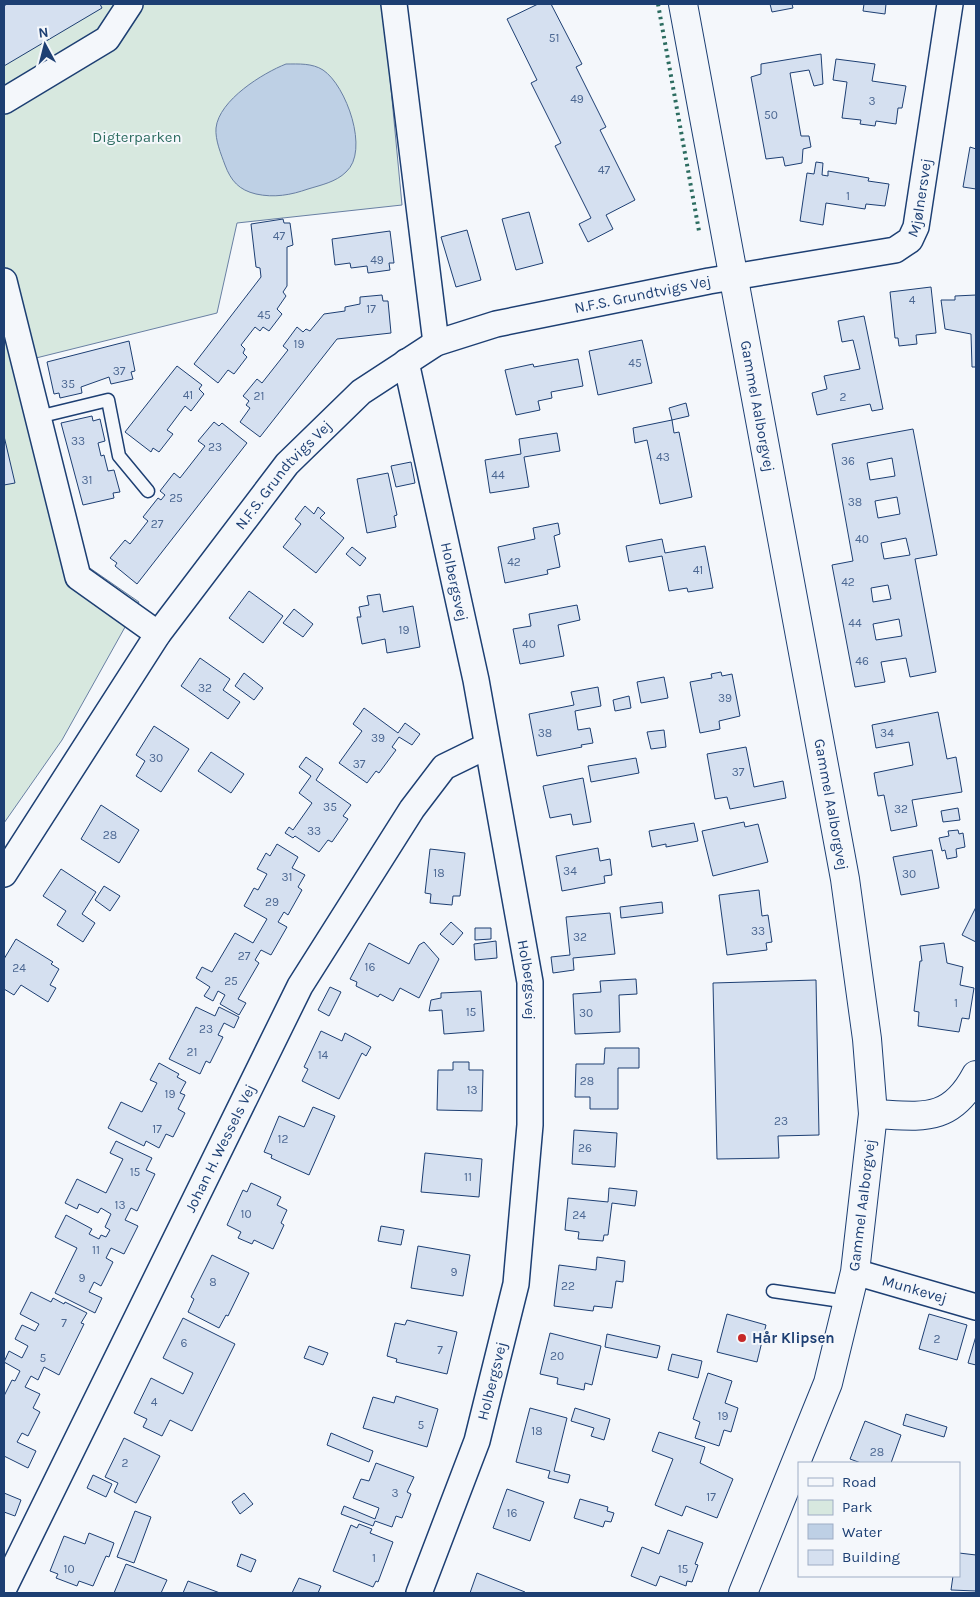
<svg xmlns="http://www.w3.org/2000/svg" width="980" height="1597" viewBox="0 0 980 1597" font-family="Karla,sans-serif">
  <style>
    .green { fill: #d7e8df; stroke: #687fa3 }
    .water { fill: #bed0e5; stroke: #687fa3 }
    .building { fill: #d5e0f0; stroke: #1d3f73; fill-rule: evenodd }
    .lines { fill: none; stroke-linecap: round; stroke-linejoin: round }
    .lane-casing { stroke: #1d3f73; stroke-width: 15 }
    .street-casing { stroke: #1d3f73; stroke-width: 28 }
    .secondary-casing { stroke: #1d3f73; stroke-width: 30 }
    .lane { stroke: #f4f7fb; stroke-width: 12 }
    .street { stroke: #f4f7fb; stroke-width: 25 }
    .secondary { stroke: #f4f7fb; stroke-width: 28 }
    .hedge { stroke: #2c6c60; stroke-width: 4; stroke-dasharray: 2.5 4; stroke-linecap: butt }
    .poi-dot { fill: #c62828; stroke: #f4f7fb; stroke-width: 2 }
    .labels { text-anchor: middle; stroke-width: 4; stroke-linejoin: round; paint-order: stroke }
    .number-label { font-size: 12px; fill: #4b6792 }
    .park-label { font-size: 15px; fill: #2c6c60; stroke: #f4f7fb }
    .street-label { font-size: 15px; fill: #1d3f73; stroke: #f4f7fb }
    .poi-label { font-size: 15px; font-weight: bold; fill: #1d3f73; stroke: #f4f7fb; text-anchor: start }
  </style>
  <rect width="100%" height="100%" fill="#f4f7fb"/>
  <path class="green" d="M4 4H383L402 205 237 223 217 313 36 358 84 564 139 602 62 740 4 823Z"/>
  <path class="water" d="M286 64C299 64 312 63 323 70 346 85 370 151 346 172 336 182 321 185 308 189 291 195 274 198 256 194 239 190 231 181 225 165 221 154 215 140 216 128 219 100 263 73 286 64Z"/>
  <g class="building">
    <path d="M7 4H100L102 8 4 66V6Z"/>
    <path d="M538 4H551L582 64 576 67 606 127 600 130 635 200 606 215 613 229 588 242 579 224 591 218 555 146 561 143 531 83 537 80 507 19Z"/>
    <path d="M770 4H792L793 8 772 12Z"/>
    <path d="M864 4H886L885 14 863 11Z"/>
    <path d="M821 54 823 84 814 86 809 70 790 73 801 136H809L811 147 803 149 802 163 785 166 783 157 766 159 751 77 761 74V64Z"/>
    <path d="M836 59 875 64 872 81 906 86 902 108H898L896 124 876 121 875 126 860 124 861 120 842 118 847 82 833 80Z"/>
    <path d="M970 147 976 149V189L963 187Z"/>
    <path d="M816 162 823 163 822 175 828 176V171L869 178 868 181 889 184 885 206 866 204 865 209 826 203 823 225 800 221 807 173 814 174Z"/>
    <path d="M529 212 543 263 516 270 502 219Z"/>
    <path d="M283 219 284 223H290L293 245 287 247V286L283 292 286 296 277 309 282 314 269 331 263 327 260 331 255 327 241 345 245 349 243 353 247 357 234 374 228 370 218 383 194 364 261 277 260 268 256 267 251 224Z"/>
    <path d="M467 230 481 280 456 287 441 237Z"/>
    <path d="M390 231 394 263H389L390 270 368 273 367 266 351 268 350 263 335 265 332 239Z"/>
    <path d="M931 287 936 333 916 335 917 344 899 346 898 338H895L890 292Z"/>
    <path d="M382 295 383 301H388L391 333 337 339 260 437 240 422 250 408 246 405 249 401 243 396 257 379 262 383 288 350 283 346 297 327 303 332 306 329 310 331 324 314 345 311V307L360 304V297Z"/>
    <path d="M976 295V367H972L971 334 945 329 941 300H955V296Z"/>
    <path d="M864 316 883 409 872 411 870 404 817 415 812 393 827 389 824 376 860 369 853 340 842 342 838 321Z"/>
    <path d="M642 340 652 383 598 395 589 351Z"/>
    <path d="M129 341 135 371 131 372 133 379 111 384 109 377 81 387 82 393 60 398 59 393 54 394 47 362Z"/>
    <path d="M578 359 583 386 551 392 552 398 538 401 540 410 516 415 505 370 533 364 534 367Z"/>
    <path d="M177 366 202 385 199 389 204 394 191 411 185 406 167 430 173 434 159 452 153 448 151 452 125 432Z"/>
    <path d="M686 403 689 416 672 420 669 408Z"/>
    <path d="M92 416 93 421 100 419 105 441 98 443 101 456 104 455 108 471 114 470 120 492 113 493 114 498 83 505 61 423Z"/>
    <path d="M672 420 674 433 679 432 692 497 660 504 647 440 635 443 633 428Z"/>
    <path d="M214 422 219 426 222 423 247 443 137 584 115 566 117 563 110 558 125 540 130 544 148 521 143 517 158 498 161 500 165 495 160 491 174 473 180 478 205 446 198 441Z"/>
    <path d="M913 429 937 555 915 559 936 672 910 677 906 658 881 662 885 682 855 687 832 565 853 561 832 444ZM892 458 895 476 870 480 867 463ZM897 497 900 514 878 518 875 501ZM906 538 910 555 884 559 881 543ZM888 585 891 599 873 602 871 588ZM899 619 902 636 876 640 873 624Z"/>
    <path d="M557 433 560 451 524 457 529 487 490 493 485 460 521 454 519 439Z"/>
    <path d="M4 436 15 483 4 485Z"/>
    <path d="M411 462 415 483 396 487 391 466Z"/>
    <path d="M388 473 397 515 394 516 396 527 367 533 357 479Z"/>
    <path d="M305 506 314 514 318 507 325 513 320 518 344 538 316 573 283 547 301 524 295 519Z"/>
    <path d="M558 523 560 534 554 536 560 567 547 570 548 574 505 583 498 547 535 539 533 528Z"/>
    <path d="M662 539 665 553 705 546 713 588 688 592 687 588 669 591 662 556 629 562 626 546Z"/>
    <path d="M352 547 366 558 360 566 346 554Z"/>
    <path d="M249 591 283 616 263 643 229 618Z"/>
    <path d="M380 594 383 612 413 606 420 647 387 653 385 639 362 644 357 617H361L359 607 369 605 367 596Z"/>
    <path d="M577 605 580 620 558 625 564 656 520 664 513 629 531 626 529 614Z"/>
    <path d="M294 609 313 624 303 637 283 623Z"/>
    <path d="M200 658 230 679 223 690 240 702 228 719 181 686Z"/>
    <path d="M721 672 722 676 732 674 740 716 719 721 720 729 700 733 690 682 712 678 711 674Z"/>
    <path d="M244 673 263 688 254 700 235 686Z"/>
    <path d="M664 677 668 698 641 703 637 682Z"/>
    <path d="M598 687 601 706 575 711 578 730 590 728 593 743 581 745 582 747 537 756 529 714 574 705 571 692Z"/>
    <path d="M629 696 631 708 615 711 613 700Z"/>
    <path d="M364 708 398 733 405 723 420 734 412 745 399 737 392 747 396 750 379 773 376 771 367 783 339 763 362 731 353 724Z"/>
    <path d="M938 712 947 759 956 757 962 792 912 800 917 826 891 831 884 795 878 796 874 773 913 765 909 742 876 748 872 725Z"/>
    <path d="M154 726 189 749 161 792 136 776 145 761 136 755Z"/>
    <path d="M664 730 666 747 651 749 647 732Z"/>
    <path d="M746 747 754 787 783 781 786 798 730 809 727 797 715 799 707 754Z"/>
    <path d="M211 752 244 774 231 793 198 771Z"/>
    <path d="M306 757 323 769 316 780 351 805 343 816 348 819 332 842 328 840 319 852 295 836 293 838 285 833 289 827 293 830 312 803 299 793 311 776 299 767Z"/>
    <path d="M636 758 639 773 591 782 588 766Z"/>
    <path d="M583 778 591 822 573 825 571 814 550 818 543 786Z"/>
    <path d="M101 805 139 830 119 863 81 839Z"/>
    <path d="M958 808 960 820 943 822 941 811Z"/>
    <path d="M744 822 745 827 758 824 768 862 713 876 702 831Z"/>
    <path d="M694 823 698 841 666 847V844L652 847 649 831Z"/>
    <path d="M958 830 959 834 963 833 965 847 956 849 957 857 947 859 945 850 942 851 939 838 949 836 948 831Z"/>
    <path d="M277 844 298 857 292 868 305 875 298 887 302 890 288 915 284 912 278 922 287 927 271 955 261 950 255 960 259 963 238 999 246 1003 239 1015 220 1004 225 995 218 991 213 1001 204 996 210 987 196 978 202 967 212 972 235 933 253 943 267 919 244 906 254 888 258 890 267 874 257 869 266 853 270 856Z"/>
    <path d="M598 848 600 861 610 859 612 875 604 876 605 883 562 891 556 856Z"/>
    <path d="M430 849 465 853 460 896H453L452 905 430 903 431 894 425 893Z"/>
    <path d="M932 850 939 888 901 895 893 857Z"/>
    <path d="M61 869 96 892 82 914 95 923 83 942 57 925 66 911 43 896Z"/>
    <path d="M104 886 120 896 110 911 95 900Z"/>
    <path d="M759 890 762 916 768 915 772 942 766 943 767 950 727 955 719 895Z"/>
    <path d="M662 902 663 913 621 918 620 907Z"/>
    <path d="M976 907V942L962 935Z"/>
    <path d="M610 913 615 954 573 958 574 970 553 973 551 957 570 955 566 917Z"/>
    <path d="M451 922 463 933 453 945 440 934Z"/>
    <path d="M475 928H491V939L475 940Z"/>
    <path d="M16 939 53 962 51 964 59 969 50 985 56 988 48 1002 21 985 14 995 4 989V959Z"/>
    <path d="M496 941 497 958 475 960 474 944Z"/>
    <path d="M424 942 439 959 419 998 400 988 393 1001 380 994 378 997 356 986 357 982 350 979 369 943 409 964 419 945Z"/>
    <path d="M944 943 947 963 963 967 960 985 974 988 969 1019 962 1018 959 1032 918 1026 919 1012 914 1011 920 961H922L920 946Z"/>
    <path d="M636 979 637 994 619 995 620 1032 575 1034 573 994 601 992 600 981Z"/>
    <path d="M816 980 819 1135 778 1136 779 1158 717 1159 713 983Z"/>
    <path d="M330 987 341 992 329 1016 318 1010Z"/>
    <path d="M481 991 484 1031 444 1034 442 1010 429 1011 431 1000 441 998V993Z"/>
    <path d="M196 1007 215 1016 219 1007 239 1017 234 1028 224 1023 218 1035 223 1037 210 1063 206 1061 200 1074 169 1059Z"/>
    <path d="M321 1031 342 1041 345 1033 371 1047 366 1056 362 1053 339 1099 302 1081 308 1069 304 1067Z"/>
    <path d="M605 1048H639V1068H618V1109H590V1097H575L576 1064H604Z"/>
    <path d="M453 1062H469V1070H483L482 1111 437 1110 438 1070H453Z"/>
    <path d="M159 1063 179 1074 177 1077 186 1082 180 1093 185 1095 178 1109 185 1113 173 1137 166 1134 159 1148 146 1141 144 1146 108 1128 121 1102 142 1112 157 1083 150 1080Z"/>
    <path d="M313 1107 335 1116 309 1175 271 1158 272 1155 264 1152 279 1116 304 1127Z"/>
    <path d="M574 1130 617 1133 615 1167 572 1164Z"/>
    <path d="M116 1141 152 1158 146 1170 155 1174 137 1211 131 1208 125 1220 138 1226 124 1254 111 1248 106 1258 113 1262 101 1286 94 1282 89 1292 102 1298 95 1313 55 1293 77 1248 55 1237 66 1215 92 1229 89 1234 99 1239 101 1235 106 1237 110 1230 105 1227 111 1214 101 1208 98 1213 79 1204 77 1209 65 1203 77 1179 106 1193 123 1159 110 1153Z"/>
    <path d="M425 1153 482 1159 479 1197 421 1192Z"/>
    <path d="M251 1183 281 1197 277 1205 287 1210 281 1223 284 1225 273 1249 254 1240 252 1244 238 1238 241 1232 227 1225 243 1190 247 1192Z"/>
    <path d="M609 1188 637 1191 635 1206 612 1203 608 1235H604L603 1241 578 1239 579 1232 565 1230 568 1198 608 1202Z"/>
    <path d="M381 1226 404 1230 401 1245 378 1241Z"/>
    <path d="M418 1246 470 1255 463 1296 411 1288Z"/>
    <path d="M212 1255 249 1273 228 1316 226 1315 219 1328 188 1312 194 1299 191 1297Z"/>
    <path d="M597 1257 625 1261 623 1282 616 1281 612 1308 594 1306 593 1311 554 1306 559 1265 596 1270Z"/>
    <path d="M31 1292 51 1302 53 1298 64 1304 65 1302 87 1313 81 1323 84 1324 59 1375 44 1367 38 1380 31 1376 25 1387 40 1394 33 1408 40 1412 28 1436 22 1433 17 1442 36 1451 28 1468 4 1456V1396L12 1380 15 1381 20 1371 4 1362 9 1351 22 1358 28 1346 15 1339 22 1325 35 1331 39 1324 20 1314Z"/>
    <path d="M727 1314 766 1325 757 1362 717 1352Z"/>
    <path d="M929 1314 967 1325 957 1360 919 1349Z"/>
    <path d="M183 1318 235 1344 192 1431 170 1420 162 1436 143 1427 147 1419 134 1413 151 1378 183 1394 193 1373 163 1358Z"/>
    <path d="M407 1320 457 1332 447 1374 396 1362 397 1359 387 1356 395 1323 405 1325Z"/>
    <path d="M550 1333 601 1346 592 1385 585 1383 584 1390 557 1384 558 1378 540 1374Z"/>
    <path d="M607 1334 660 1346 657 1358 605 1347Z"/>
    <path d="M976 1336V1365L968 1363Z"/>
    <path d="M309 1346 328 1353 323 1365 304 1358Z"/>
    <path d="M672 1354 702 1361 698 1378 668 1370Z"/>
    <path d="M708 1373 732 1381 725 1403 738 1408 731 1432 724 1430 719 1446 695 1438 700 1422 693 1419Z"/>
    <path d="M396 1396 438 1409 427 1447 363 1428 373 1397 394 1403Z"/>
    <path d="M530 1408 567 1418 554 1471 570 1475 568 1483 548 1478 550 1471 516 1462Z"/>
    <path d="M575 1408 610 1419 604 1440 591 1436 594 1428 571 1421Z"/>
    <path d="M906 1414 947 1427 944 1437 903 1425Z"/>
    <path d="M865 1421 901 1435 891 1463H861L850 1459Z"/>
    <path d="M659 1432 705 1447 700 1463 733 1479 717 1518 686 1506 682 1516 655 1505 673 1459 652 1451Z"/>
    <path d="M331 1433 373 1451 369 1462 327 1445Z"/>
    <path d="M124 1438 160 1456 136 1503 114 1492 118 1483 105 1477Z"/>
    <path d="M376 1463 414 1477 407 1492 411 1494 402 1518 396 1516 392 1527 375 1521 373 1526 341 1514 344 1506 375 1519 379 1508 353 1498 361 1479 369 1481Z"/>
    <path d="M93 1475 112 1484 106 1497 87 1488Z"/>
    <path d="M507 1489 544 1502 530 1541 493 1528Z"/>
    <path d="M4 1493 21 1500 15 1516 4 1512Z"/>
    <path d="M244 1493 253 1504 240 1514 232 1502Z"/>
    <path d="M580 1499 608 1507 607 1511 614 1513 611 1522 605 1521 603 1527 574 1518Z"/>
    <path d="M135 1511 151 1517 134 1563 117 1557Z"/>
    <path d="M359 1524 372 1529 370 1533 393 1542 378 1582 376 1581 373 1587 333 1571 351 1525 357 1528Z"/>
    <path d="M668 1530 703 1543 695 1564 698 1565 692 1582 687 1581 686 1586 660 1576 656 1586 631 1576 642 1547 659 1554Z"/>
    <path d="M89 1533 114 1543 109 1557 106 1556 93 1586 79 1581 77 1586 56 1578 58 1574 50 1571 64 1536 85 1544Z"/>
    <path d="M959 1553 976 1555V1591L951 1590 953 1576H959Z"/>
    <path d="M241 1554 256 1560 251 1572 237 1566Z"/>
    <path d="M126 1564 167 1580 161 1593H114Z"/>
    <path d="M477 1573 525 1592 524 1593H470Z"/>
    <path d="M299 1578 321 1586 318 1593H292Z"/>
    <path d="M188 1581 220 1593H183Z"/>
  </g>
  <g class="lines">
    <defs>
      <g id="lane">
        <path d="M38 417 108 400 119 456 148 491"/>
        <path d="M773 1291 848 1302"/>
      </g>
      <g id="street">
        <path d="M394 4 436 343"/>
        <path d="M4 101 107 39 130 4"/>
        <path d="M4 281 78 577 158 634"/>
        <path id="s1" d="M406 362 476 680 530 982V1125L516 1284 477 1441 419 1593"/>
        <path id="s2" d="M4 874 158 634 287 464 361 392 436 343 496 324 709 281 895 250 910 240 916 227 950 4"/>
        <path id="s3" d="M855 1272 976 1307"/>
        <path id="s4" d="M4 1588 300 986 412 809 444 767 487 746"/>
      </g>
      <g id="secondary">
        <path id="s5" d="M683 4 845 879 867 1039 873 1114 855 1272 828 1383 743 1593"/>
        <path d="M873 1114C921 1116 950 1124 976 1075"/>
      </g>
    </defs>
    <use href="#lane" class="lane-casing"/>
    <use href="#street" class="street-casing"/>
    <use href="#secondary" class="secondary-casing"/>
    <use href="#lane" class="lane"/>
    <use href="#street" class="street"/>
    <use href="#secondary" class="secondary"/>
    <path class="hedge" d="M658 4 699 231"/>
  </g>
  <circle class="poi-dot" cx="742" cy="1338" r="5"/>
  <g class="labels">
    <g class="number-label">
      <text x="554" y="42">51</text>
      <text x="577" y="103">49</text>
      <text x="872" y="105">3</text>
      <text x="771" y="119">50</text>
      <text x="604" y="174">47</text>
      <text x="848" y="200">1</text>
      <text x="279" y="240">47</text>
      <text x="377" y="264">49</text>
      <text x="912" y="304">4</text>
      <text x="371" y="313">17</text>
      <text x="264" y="319">45</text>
      <text x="299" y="348">19</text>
      <text x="635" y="367">45</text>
      <text x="119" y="375">37</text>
      <text x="68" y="388">35</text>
      <text x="188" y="399">41</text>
      <text x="259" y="400">21</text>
      <text x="843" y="401">2</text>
      <text x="78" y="445">33</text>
      <text x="215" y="451">23</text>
      <text x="663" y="461">43</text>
      <text x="848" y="465">36</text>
      <text x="498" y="479">44</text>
      <text x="87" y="484">31</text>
      <text x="176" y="502">25</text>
      <text x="855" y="506">38</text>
      <text x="157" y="528">27</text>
      <text x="862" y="543">40</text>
      <text x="514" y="566">42</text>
      <text x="698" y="574">41</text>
      <text x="848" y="586">42</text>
      <text x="855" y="627">44</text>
      <text x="404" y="634">19</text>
      <text x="529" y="648">40</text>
      <text x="862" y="665">46</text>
      <text x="205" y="692">32</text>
      <text x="725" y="702">39</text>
      <text x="545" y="737">38</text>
      <text x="887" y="737">34</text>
      <text x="378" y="742">39</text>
      <text x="156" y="762">30</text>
      <text x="359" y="768">37</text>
      <text x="738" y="776">37</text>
      <text x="330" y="811">35</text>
      <text x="901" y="813">32</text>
      <text x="314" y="835">33</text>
      <text x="110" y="839">28</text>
      <text x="570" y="875">34</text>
      <text x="439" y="877">18</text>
      <text x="909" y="878">30</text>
      <text x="287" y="881">31</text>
      <text x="272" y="906">29</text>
      <text x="758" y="935">33</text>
      <text x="580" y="941">32</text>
      <text x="244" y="960">27</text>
      <text x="370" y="971">16</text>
      <text x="19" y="972">24</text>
      <text x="231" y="985">25</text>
      <text x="956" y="1007">1</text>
      <text x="471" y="1016">15</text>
      <text x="586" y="1017">30</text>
      <text x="206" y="1033">23</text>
      <text x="192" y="1056">21</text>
      <text x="323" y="1059">14</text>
      <text x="587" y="1085">28</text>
      <text x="472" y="1094">13</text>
      <text x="170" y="1098">19</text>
      <text x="781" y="1125">23</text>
      <text x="157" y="1133">17</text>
      <text x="283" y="1143">12</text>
      <text x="585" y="1152">26</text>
      <text x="135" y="1176">15</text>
      <text x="468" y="1181">11</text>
      <text x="120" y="1209">13</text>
      <text x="246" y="1218">10</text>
      <text x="579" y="1219">24</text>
      <text x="96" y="1254">11</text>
      <text x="454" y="1276">9</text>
      <text x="82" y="1282">9</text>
      <text x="213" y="1286">8</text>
      <text x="568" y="1290">22</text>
      <text x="64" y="1327">7</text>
      <text x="937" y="1343">2</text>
      <text x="184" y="1347">6</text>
      <text x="440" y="1354">7</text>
      <text x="557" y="1360">20</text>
      <text x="43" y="1362">5</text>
      <text x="154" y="1406">4</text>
      <text x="723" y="1420">19</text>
      <text x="421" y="1429">5</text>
      <text x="537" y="1435">18</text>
      <text x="877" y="1456">28</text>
      <text x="125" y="1467">2</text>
      <text x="395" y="1497">3</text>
      <text x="711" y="1501">17</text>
      <text x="512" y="1517">16</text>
      <text x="374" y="1562">1</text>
      <text x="69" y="1573">10</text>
      <text x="683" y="1573">15</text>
    </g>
    <g class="park-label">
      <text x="137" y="142">Digterparken</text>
    </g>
    <g class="street-label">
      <text dy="5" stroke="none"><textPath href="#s2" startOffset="1222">Mjølnersvej</textPath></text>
      <text dy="5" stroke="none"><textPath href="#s2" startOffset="904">N.F.S. Grundtvigs Vej</textPath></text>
      <text dy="5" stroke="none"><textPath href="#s5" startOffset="409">Gammel Aalborgvej</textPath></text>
      <text dy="5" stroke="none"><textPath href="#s2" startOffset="488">N.F.S. Grundtvigs Vej</textPath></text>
      <text dy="5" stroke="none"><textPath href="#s1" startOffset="225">Holbergsvej</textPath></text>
      <text dy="5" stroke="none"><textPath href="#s5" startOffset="814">Gammel Aalborgvej</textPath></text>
      <text dy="5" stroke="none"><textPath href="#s1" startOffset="630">Holbergsvej</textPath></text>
      <text dy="5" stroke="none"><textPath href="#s4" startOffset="490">Johan H. Wessels Vej</textPath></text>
      <text transform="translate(862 1205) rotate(-83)" y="5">Gammel Aalborgvej</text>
      <text dy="5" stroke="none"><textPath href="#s3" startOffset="62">Munkevej</textPath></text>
      <text transform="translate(492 1381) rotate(-76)" y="5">Holbergsvej</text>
    </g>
    <g class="poi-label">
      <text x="752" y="1343">Hår Klipsen</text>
    </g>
  </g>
  <rect width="980" height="1597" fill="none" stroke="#1d3f73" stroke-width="10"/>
  <rect x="798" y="1462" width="162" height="115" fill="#f4f7fb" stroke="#9eadc5"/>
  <rect x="808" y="1478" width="25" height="8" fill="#f4f7fb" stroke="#9eadc5"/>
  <text x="842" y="1487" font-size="15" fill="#1d3f73">Road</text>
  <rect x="808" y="1500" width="25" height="15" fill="#d7e8df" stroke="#9eadc5"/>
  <text x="842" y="1512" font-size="15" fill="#1d3f73">Park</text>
  <rect x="808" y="1524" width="25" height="15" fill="#bed0e5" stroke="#9eadc5"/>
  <text x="842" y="1537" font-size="15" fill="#1d3f73">Water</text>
  <rect x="808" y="1550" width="25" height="15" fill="#d5e0f0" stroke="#9eadc5"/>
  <text x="842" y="1562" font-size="15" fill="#1d3f73">Building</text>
  <g transform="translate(45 45) rotate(353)" stroke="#f4f7fb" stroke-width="4" paint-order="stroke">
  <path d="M0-4L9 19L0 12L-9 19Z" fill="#1d3f73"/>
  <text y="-8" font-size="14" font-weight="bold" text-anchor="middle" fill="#1d3f73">N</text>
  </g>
</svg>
